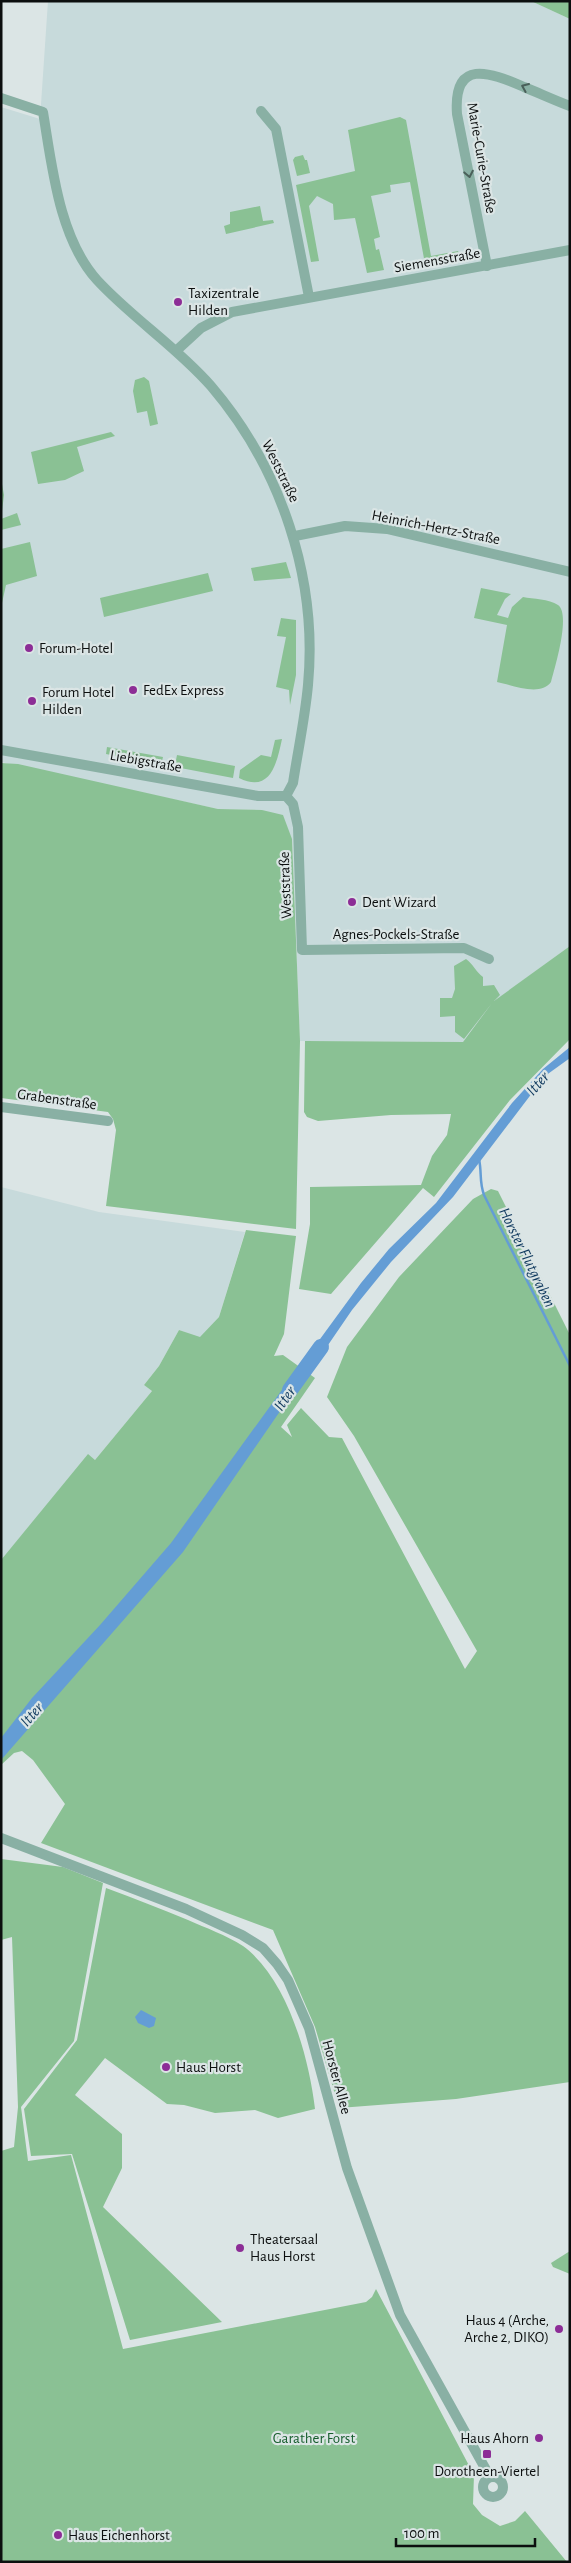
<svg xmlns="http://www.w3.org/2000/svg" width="571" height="2563" viewBox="0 0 571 2563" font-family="'Alegreya Sans',sans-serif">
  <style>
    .built { fill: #c7dadb }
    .green { fill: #8ac194 }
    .water { fill: #649dd5 }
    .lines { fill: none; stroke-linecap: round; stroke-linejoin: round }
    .stream { stroke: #649dd5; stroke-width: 2.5 }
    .river { stroke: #649dd5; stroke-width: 16 }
    .minor { stroke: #89b0a4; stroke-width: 10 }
    .oneway { stroke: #4a605a }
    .poi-dot { fill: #8c2d96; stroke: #dbe5e5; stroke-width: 2 }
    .labels { text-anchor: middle; stroke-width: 4.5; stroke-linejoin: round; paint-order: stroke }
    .street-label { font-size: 15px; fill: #0c0f0f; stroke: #dbe5e5 }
    .poi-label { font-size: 15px; fill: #0c0f0f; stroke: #dbe5e5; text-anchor: start }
    .park-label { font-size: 15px; fill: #155d2c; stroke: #dbe5e5 }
    .water-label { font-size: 16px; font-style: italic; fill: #0f395e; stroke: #dbe5e5 }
  </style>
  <rect width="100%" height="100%" fill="#dbe5e5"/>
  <g class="built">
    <path d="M48 1H531L570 19V946L492 1003 463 1042 300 1041 292 839 262 810 218 809 1 762V107L40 119Z"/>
    <path d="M1 1187 99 1212 245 1232 219 1317 200 1338 179 1330 159 1366 144 1385 152 1391 95 1460 88 1455 1 1560Z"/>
  </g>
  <g class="green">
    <path d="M531 1H570V19Z"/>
    <path d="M400 117 406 120 431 256 458 251 461 258 425 264 410 182 390 185 391 192 371 196 380 237 374 239 376 250 379 249 384 270 367 273 355 218 334 220 333 204 317 196 309 206 319 261 311 262 296 185 355 171 348 130Z"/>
    <path d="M303 155 305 160H307L310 173 297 176 293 160 295 157Z"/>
    <path d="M260 206 263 221 273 220 274 223 226 234 224 226 230 224V212Z"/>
    <path d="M144 377 149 381 158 424 150 426 147 411 137 413 133 391 135 380Z"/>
    <path d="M111 432 115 436 77 447 84 471 65 480 38 484 31 452Z"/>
    <path d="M2 484 4 495 1 519 17 513 21 525 1 530V486Z"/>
    <path d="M30 542 37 576 6 585 2 603 1 549Z"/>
    <path d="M286 562 291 578 254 581 251 568Z"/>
    <path d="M208 573 213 591 104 617 100 598Z"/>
    <path d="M481 588 511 594 505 599 497 615 508 618 512 607 523 597C533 599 549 599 558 605 571 614 555 667 551 682 540 697 513 685 497 682L507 625 474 618Z"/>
    <path d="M281 618 296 620V675L290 705 289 690 276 687 286 637 277 636Z"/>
    <path d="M282 739C277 762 271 794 239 778L240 770 261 755 271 757 275 740Z"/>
    <path d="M107 747 163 757 161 765 106 754Z"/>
    <path d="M177 755 235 766 233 778 170 766 171 760H176Z"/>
    <path d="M1 763 18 764 218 809 262 810 283 815 292 839 300 1041 296 1229 106 1206 116 1130 113 1119 108 1112 1 1098Z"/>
    <path d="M570 946V1039L510 1100 434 1197 423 1188 331 1294 299 1289 310 1224V1187L421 1185 432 1156 447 1135 451 1114 391 1115 318 1121 307 1117 304 1112 305 1041 463 1042 492 1003 464 1039 455 1032V1016L440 1017V998H452L455 989 454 966 466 959C473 964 476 972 483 977V986L494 985 500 995 494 1001Z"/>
    <path d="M491 1189 498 1191 570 1335V2082L456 2099 339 2108 315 2027 273 1930 41 1843 65 1804 33 1760 22 1751 14 1753 1 1765V1560L88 1454 95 1460 152 1391 144 1385 159 1366 179 1330 200 1337 219 1317 246 1230 296 1236 284 1334 274 1356 283 1355 315 1378 281 1427 292 1437 287 1425 301 1408 329 1437 342 1438 465 1669 477 1651 354 1436 327 1397 347 1347 399 1277 473 1199Z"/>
    <path d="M1 1859 63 1867 103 1883 74 2041 21 2107 28 2161 71 2155 123 2349 366 2302 372 2297 376 2289 474 2475 473 2504 482 2515 500 2526 515 2521 525 2511 567 2562H1V2151L14 2147 18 2107 12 1937 1 1940Z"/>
    <path d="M106 1888C134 1898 161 1909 188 1920 206 1928 226 1935 243 1946 287 1978 309 2057 315 2109L278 2118 255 2110 215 2113 184 2105 167 2104 105 2058 75 2095 122 2134V2168L103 2207 222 2322 130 2340 72 2154 31 2156 24 2109 77 2040Z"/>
    <path d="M570 2251V2274L553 2267 551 2263Z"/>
  </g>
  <g class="water">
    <path d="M570 1047V1058L545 1076 453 1197 391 1262 352 1310 313 1367 304 1361 361 1283 389 1249 436 1203 512 1103 543 1069Z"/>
    <path d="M297 1369 305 1375 183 1552 1 1760V1738L32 1698 100 1625 171 1543Z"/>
    <path d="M141 2010 156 2018 154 2026 149 2028 138 2023 135 2017Z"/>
  </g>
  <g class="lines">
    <path class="stream" d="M479 1159C482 1173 479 1181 484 1195L570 1366"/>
    <path class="river" d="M290 1390 321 1347"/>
    <g class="minor">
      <path d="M1 98 43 112C52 166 59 238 97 280 132 318 177 347 211 386 281 468 318 578 308 685 305 718 298 750 293 783L286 796"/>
      <path d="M261 111 276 129 309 297"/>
      <path d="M487 266 457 114C453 58 489 72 524 87 539 93 554 100 570 106"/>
      <path d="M177 350 201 328 232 312 570 250"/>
      <path d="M295 536 345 526 387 529 570 572"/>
      <path d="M1 750 258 796H286"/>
      <path d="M286 796 293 804 298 827 302 950 464 948 489 959"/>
      <path d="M1 1107 108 1121"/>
      <path d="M1 1838 186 1909 242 1935 263 1948 277 1964 288 1980 309 2028 347 2168 400 2315 490 2477"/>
      <circle cx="493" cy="2487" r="10"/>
    </g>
  </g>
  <defs><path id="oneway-chevron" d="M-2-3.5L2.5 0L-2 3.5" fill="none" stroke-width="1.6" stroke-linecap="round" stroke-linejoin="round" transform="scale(1.25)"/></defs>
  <g class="oneway">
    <use href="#oneway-chevron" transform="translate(525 87) rotate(-157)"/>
    <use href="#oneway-chevron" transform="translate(469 174) rotate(79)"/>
  </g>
  <g class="poi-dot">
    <circle cx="178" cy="302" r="5"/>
    <circle cx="29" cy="648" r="5"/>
    <circle cx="133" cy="690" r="5"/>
    <circle cx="32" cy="701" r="5"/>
    <circle cx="352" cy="902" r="5"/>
    <circle cx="166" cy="2067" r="5"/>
    <circle cx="240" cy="2248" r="5"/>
    <circle cx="559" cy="2329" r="5"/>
    <circle cx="539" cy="2438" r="5"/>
    <rect x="482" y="2449" width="10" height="10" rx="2.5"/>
    <circle cx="58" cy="2535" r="5"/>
  </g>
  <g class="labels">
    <g class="street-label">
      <text transform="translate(482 158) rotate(80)" y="5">Marie-Curie-Straße</text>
      <text transform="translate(437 260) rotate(-10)" y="5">Siemensstraße</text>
      <text transform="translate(281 471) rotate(64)" y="5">Weststraße</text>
      <text transform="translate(436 527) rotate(11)" y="5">Heinrich-Hertz-Straße</text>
      <text transform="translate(146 761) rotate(10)" y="5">Liebigstraße</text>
      <text transform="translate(285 885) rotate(-92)" y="5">Weststraße</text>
      <text x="396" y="939">Agnes-Pockels-Straße</text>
      <text transform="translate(57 1099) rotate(8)" y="5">Grabenstraße</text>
      <text transform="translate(337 2077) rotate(75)" y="5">Horster Allee</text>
    </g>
    <g class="poi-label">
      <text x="188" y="298">Taxizentrale<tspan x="188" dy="17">Hilden</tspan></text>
      <text x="39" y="653">Forum-Hotel</text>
      <text x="143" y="695">FedEx Express</text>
      <text x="42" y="697">Forum Hotel<tspan x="42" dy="17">Hilden</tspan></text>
      <text x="362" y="907">Dent Wizard</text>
      <text x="176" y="2072">Haus Horst</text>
      <text x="250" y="2244">Theatersaal<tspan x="250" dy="17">Haus Horst</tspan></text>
      <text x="549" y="2325" text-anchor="end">Haus 4 (Arche,<tspan x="549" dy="17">Arche 2, DIKO)</tspan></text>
      <text x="529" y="2443" text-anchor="end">Haus Ahorn</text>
      <text x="487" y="2476" text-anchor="middle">Dorotheen-Viertel</text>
      <text x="68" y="2540">Haus Eichenhorst</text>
    </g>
    <g class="park-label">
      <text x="314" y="2443">Garather Forst</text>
    </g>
    <g class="water-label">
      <text transform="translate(537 1083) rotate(-49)" y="6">Itter</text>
      <text transform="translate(528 1257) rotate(64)" y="6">Horster Flutgraben</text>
      <text transform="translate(284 1398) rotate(-55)" y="6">Itter</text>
      <text transform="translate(31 1714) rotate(-49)" y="6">Itter</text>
    </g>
  </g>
  <rect width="571" height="2563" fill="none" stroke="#0c0f0f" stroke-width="5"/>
  <path d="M396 2538v8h139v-8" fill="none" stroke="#0c0f0f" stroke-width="2.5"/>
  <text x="404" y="2538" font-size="15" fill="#0c0f0f" stroke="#dbe5e5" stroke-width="4" paint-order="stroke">100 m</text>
</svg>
